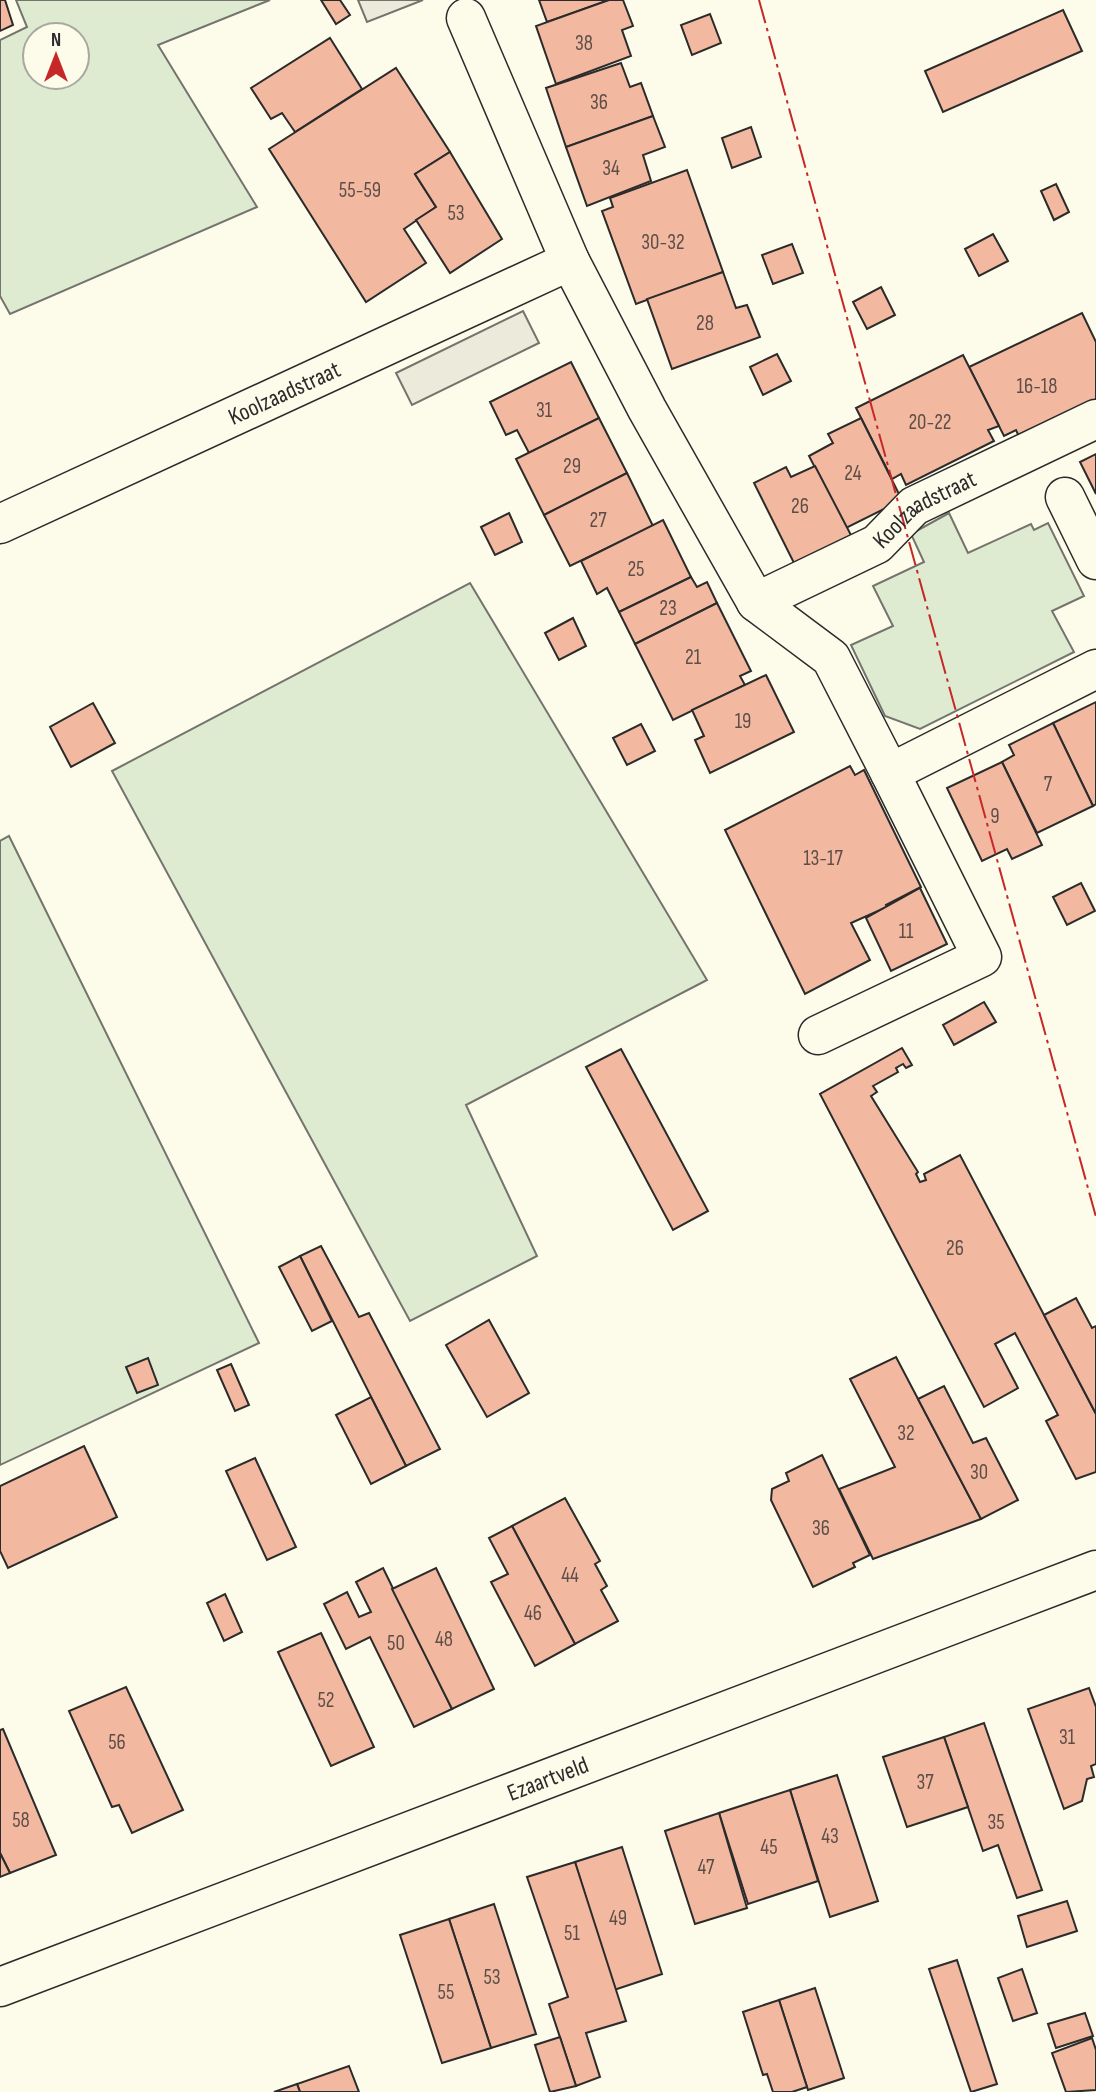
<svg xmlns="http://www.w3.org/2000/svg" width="1096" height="2092" viewBox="0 0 1096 2092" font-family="'Sofia Sans Condensed',sans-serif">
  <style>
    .green { fill: #deebd1; stroke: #74746e; stroke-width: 2; fill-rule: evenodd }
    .parking { fill: #eceadb; stroke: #74746e; stroke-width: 2 }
    .building { fill: #f2b8a0; stroke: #2b2b2b; stroke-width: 2 }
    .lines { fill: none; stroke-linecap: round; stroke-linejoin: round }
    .minor-casing { stroke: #2b2b2b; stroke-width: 41 }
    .minor { stroke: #fdfbea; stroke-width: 38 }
    .power { stroke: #c62828; stroke-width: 2; stroke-dasharray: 24 5 3.5 5; stroke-linecap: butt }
    .labels { text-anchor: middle; stroke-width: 5; stroke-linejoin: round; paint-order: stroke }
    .number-label { font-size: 21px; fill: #5d4e48 }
    .street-label { font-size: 24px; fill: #2b2b2b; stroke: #fdfbea }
  </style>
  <rect width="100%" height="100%" fill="#fdfbea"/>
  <g class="green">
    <path d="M16 0H270L158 45 257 207 10 314 0 296V40L27 27ZM35 35H77V77H35Z"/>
    <path d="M949 513 968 553 1031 524 1034 530 1048 523 1084 596 1052 611 1074 652 920 729 885 716 851 645 893 626 873 586 924 562 911 534Z"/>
    <path d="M470 583 707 980 466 1105 537 1256 410 1321 112 771Z"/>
    <path d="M9 836 259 1343 0 1465V841Z"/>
  </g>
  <g class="parking">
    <path d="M358 0H423L367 22Z"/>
    <path d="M523 311 539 343 412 405 396 373Z"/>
  </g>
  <g class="building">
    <path d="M0 0H5L13 25 0 31Z"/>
    <path d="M321 0H340L350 15 336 24Z"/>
    <path d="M539 0H609L547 22Z"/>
    <path d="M609 0H623L633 26 622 30 631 56 556 84 536 26Z"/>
    <path d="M1063 10 1082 51 943 112 925 71Z"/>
    <path d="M710 14 721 43 692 55 681 25Z"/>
    <path d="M330 38 362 89 295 132 282 113 271 119 251 88Z"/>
    <path d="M621 63 630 87 641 83 653 116 566 147 546 88Z"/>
    <path d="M396 68 450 152 415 174 436 207 404 229 426 263 366 302 269 149Z"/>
    <path d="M653 116 665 147 643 155 651 181 587 206 566 147Z"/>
    <path d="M751 127 761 157 732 168 722 138Z"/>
    <path d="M450 152 502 239 450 273 416 220 436 207 415 174Z"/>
    <path d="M687 170 723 272 636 304 602 211 613 207 610 198Z"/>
    <path d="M1056 184 1069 212 1054 220 1041 191Z"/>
    <path d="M993 234 1008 261 979 276 965 249Z"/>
    <path d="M792 244 803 273 773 284 762 255Z"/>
    <path d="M723 272 736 308 747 305 760 337 672 369 647 299Z"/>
    <path d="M881 287 895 315 867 329 853 302Z"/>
    <path d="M1082 313 1096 342V404L1021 441 1016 430 1004 436 969 367Z"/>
    <path d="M777 354 791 381 763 395 750 367Z"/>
    <path d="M963 355 999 426 988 430 994 441 906 485 901 474 892 479 856 408Z"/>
    <path d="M571 362 599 418 529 453 517 430 506 435 490 402Z"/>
    <path d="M599 418 627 473 544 515 516 459Z"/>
    <path d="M861 418 902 500 846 528 809 456 833 443 828 434Z"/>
    <path d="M1096 454V494L1080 462Z"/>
    <path d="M815 466 852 537 795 565 754 483 786 467 791 477Z"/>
    <path d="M627 473 653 526 570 566 544 515Z"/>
    <path d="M509 513 522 542 495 555 481 527Z"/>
    <path d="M663 520 691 577 619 612 607 588 597 594 581 561Z"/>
    <path d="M691 577 697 587 707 582 717 603 635 644 619 612Z"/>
    <path d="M717 603 751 671 740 676 745 685 673 720 635 644Z"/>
    <path d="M573 618 586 646 559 660 545 633Z"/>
    <path d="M766 675 794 732 710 773 695 740 704 736 692 710Z"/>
    <path d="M1096 702V804L1093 806 1053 723Z"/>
    <path d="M93 703 115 743 71 767 50 727Z"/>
    <path d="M1053 723 1093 806 1037 833 1002 762 1014 755 1009 745Z"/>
    <path d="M641 724 655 751 627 765 613 738Z"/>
    <path d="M1002 762 1042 845 1012 859 1007 849 982 861 947 788Z"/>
    <path d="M850 766 855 775 864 770 921 887 886 905 887 907 851 923 870 960 805 994 725 830Z"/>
    <path d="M1081 883 1095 911 1067 925 1053 897Z"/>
    <path d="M920 888 947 944 891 971 866 918Z"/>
    <path d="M984 1002 996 1022 954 1045 943 1025Z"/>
    <path d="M902 1048 912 1065 906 1068 903 1064 896 1068 898 1072 873 1086 877 1092 871 1096 918 1172 916 1174 920 1182 926 1180 924 1174 960 1155 1096 1414V1472L1076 1479 1046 1421 1058 1415 1015 1333 995 1344 1018 1388 984 1407 820 1094Z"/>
    <path d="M621 1049 708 1211 673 1230 586 1067Z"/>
    <path d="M321 1246 359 1317 369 1313 440 1449 406 1466 300 1256Z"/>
    <path d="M300 1256 332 1321 312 1331 279 1267Z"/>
    <path d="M1076 1298 1092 1328 1096 1326V1414L1044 1315Z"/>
    <path d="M489 1320 529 1393 487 1417 446 1345Z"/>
    <path d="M896 1357 981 1519 873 1559 839 1489 895 1467 850 1379Z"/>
    <path d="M148 1358 158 1385 137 1393 126 1367Z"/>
    <path d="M231 1364 249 1405 235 1411 217 1370Z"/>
    <path d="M944 1386 973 1443 986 1438 1018 1500 981 1519 918 1399Z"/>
    <path d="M371 1397 406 1466 371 1484 336 1415Z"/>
    <path d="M84 1446 117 1517 8 1568 0 1551V1486Z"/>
    <path d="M822 1455 870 1555 853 1563 855 1567 813 1587 771 1500 772 1489 789 1481 786 1473Z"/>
    <path d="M255 1458 296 1547 267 1560 226 1471Z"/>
    <path d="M565 1498 600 1561 595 1564 607 1586 601 1590 618 1621 575 1644 512 1526Z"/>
    <path d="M512 1526 575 1644 535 1666 491 1582 508 1574 489 1538Z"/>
    <path d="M383 1568 452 1709 414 1727 370 1637 346 1649 324 1604 347 1592 359 1617 371 1612 356 1582Z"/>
    <path d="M436 1568 494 1689 452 1709 392 1589Z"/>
    <path d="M225 1594 242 1632 224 1641 207 1603Z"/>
    <path d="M321 1633 374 1747 331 1766 278 1652Z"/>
    <path d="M126 1687 183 1810 132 1833 119 1805 112 1807 69 1711Z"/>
    <path d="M1089 1688 1096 1707V1764L1091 1766 1094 1777 1087 1779 1082 1801 1064 1809 1028 1709Z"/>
    <path d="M984 1723 1042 1890 1017 1898 998 1845 983 1851 944 1737Z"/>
    <path d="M3 1729 56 1855 10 1873 0 1853V1730Z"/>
    <path d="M944 1737 968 1807 907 1827 883 1757Z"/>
    <path d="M837 1775 878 1901 830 1917 790 1790Z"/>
    <path d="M790 1790 818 1881 748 1904 719 1813Z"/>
    <path d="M719 1813 747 1908 695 1924 665 1831Z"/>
    <path d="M622 1847 662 1974 614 1990 575 1862Z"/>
    <path d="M0 1853 10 1873 0 1877Z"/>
    <path d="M575 1862 626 2021 586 2033 600 2077 576 2086 549 2004 568 1997 527 1877Z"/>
    <path d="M1067 1901 1077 1931 1027 1947 1018 1916Z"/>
    <path d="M494 1904 536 2034 491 2048 449 1919Z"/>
    <path d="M449 1919 491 2048 442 2063 400 1935Z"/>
    <path d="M957 1960 997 2084 971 2092 929 1969Z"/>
    <path d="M1022 1969 1037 2013 1013 2021 998 1978Z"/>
    <path d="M815 1988 844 2078 808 2090 779 2000Z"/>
    <path d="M779 2000 807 2087 792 2092H773L767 2074 763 2075 743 2012Z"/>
    <path d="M1085 2013 1093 2036 1056 2048 1048 2024Z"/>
    <path d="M560 2037 576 2086 550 2092 535 2045Z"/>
    <path d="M1092 2038 1096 2050V2090L1066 2092 1052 2053Z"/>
    <path d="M349 2066 359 2092H300L297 2084Z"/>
    <path d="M297 2084 300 2092H274Z"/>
  </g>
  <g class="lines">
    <defs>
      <g id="minor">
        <path d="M466 18 570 261 647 409 756 602 831 658 890 773 1096 669"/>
        <path d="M1065 497 1096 560"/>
        <path id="s1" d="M0 524 570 261"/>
        <path id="s2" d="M756 602 877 544 914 506 1096 419"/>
        <path d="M818 1035 982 957 890 773"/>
        <path id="s3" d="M0 1987 1096 1570"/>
      </g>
    </defs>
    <use href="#minor" class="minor-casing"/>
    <use href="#minor" class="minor"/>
    <path class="power" d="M759 0 1096 1217"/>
  </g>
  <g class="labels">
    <g class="number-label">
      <text x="584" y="50">38</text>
      <text x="599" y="109">36</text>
      <text x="611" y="175">34</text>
      <text x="360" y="197">55-59</text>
      <text x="456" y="220">53</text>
      <text x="663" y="249">30-32</text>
      <text x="705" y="330">28</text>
      <text x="1037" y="393">16-18</text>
      <text x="544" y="417">31</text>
      <text x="930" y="429">20-22</text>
      <text x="572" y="473">29</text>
      <text x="853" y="480">24</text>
      <text x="800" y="513">26</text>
      <text x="598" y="527">27</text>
      <text x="636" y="576">25</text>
      <text x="668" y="615">23</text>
      <text x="693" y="664">21</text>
      <text x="743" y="728">19</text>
      <text x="1048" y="791">7</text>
      <text x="995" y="823">9</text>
      <text x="823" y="865">13-17</text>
      <text x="906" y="938">11</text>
      <text x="955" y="1255">26</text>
      <text x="906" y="1440">32</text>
      <text x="979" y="1479">30</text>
      <text x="821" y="1535">36</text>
      <text x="570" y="1582">44</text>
      <text x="533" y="1620">46</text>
      <text x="444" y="1646">48</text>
      <text x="396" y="1650">50</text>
      <text x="326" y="1707">52</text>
      <text x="1067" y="1744">31</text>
      <text x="117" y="1749">56</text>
      <text x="925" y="1789">37</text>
      <text x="21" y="1827">58</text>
      <text x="996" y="1829">35</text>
      <text x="830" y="1843">43</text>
      <text x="769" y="1854">45</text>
      <text x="706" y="1874">47</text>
      <text x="618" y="1925">49</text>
      <text x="572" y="1940">51</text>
      <text x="492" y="1984">53</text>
      <text x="446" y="1999">55</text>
    </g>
    <g class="street-label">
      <text dy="8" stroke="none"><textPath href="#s1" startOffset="313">Koolzaadstraat</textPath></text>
      <text dy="8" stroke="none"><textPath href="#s2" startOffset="194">Koolzaadstraat</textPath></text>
      <text dy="8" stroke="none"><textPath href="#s3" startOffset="586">Ezaartveld</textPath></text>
    </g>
  </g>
  <g transform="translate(56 56)"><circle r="33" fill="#fdfbea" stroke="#a9a89e" stroke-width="2"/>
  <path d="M0-5L12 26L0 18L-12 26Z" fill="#c62828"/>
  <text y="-10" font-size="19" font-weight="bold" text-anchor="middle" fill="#2b2b2b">N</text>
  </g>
</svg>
